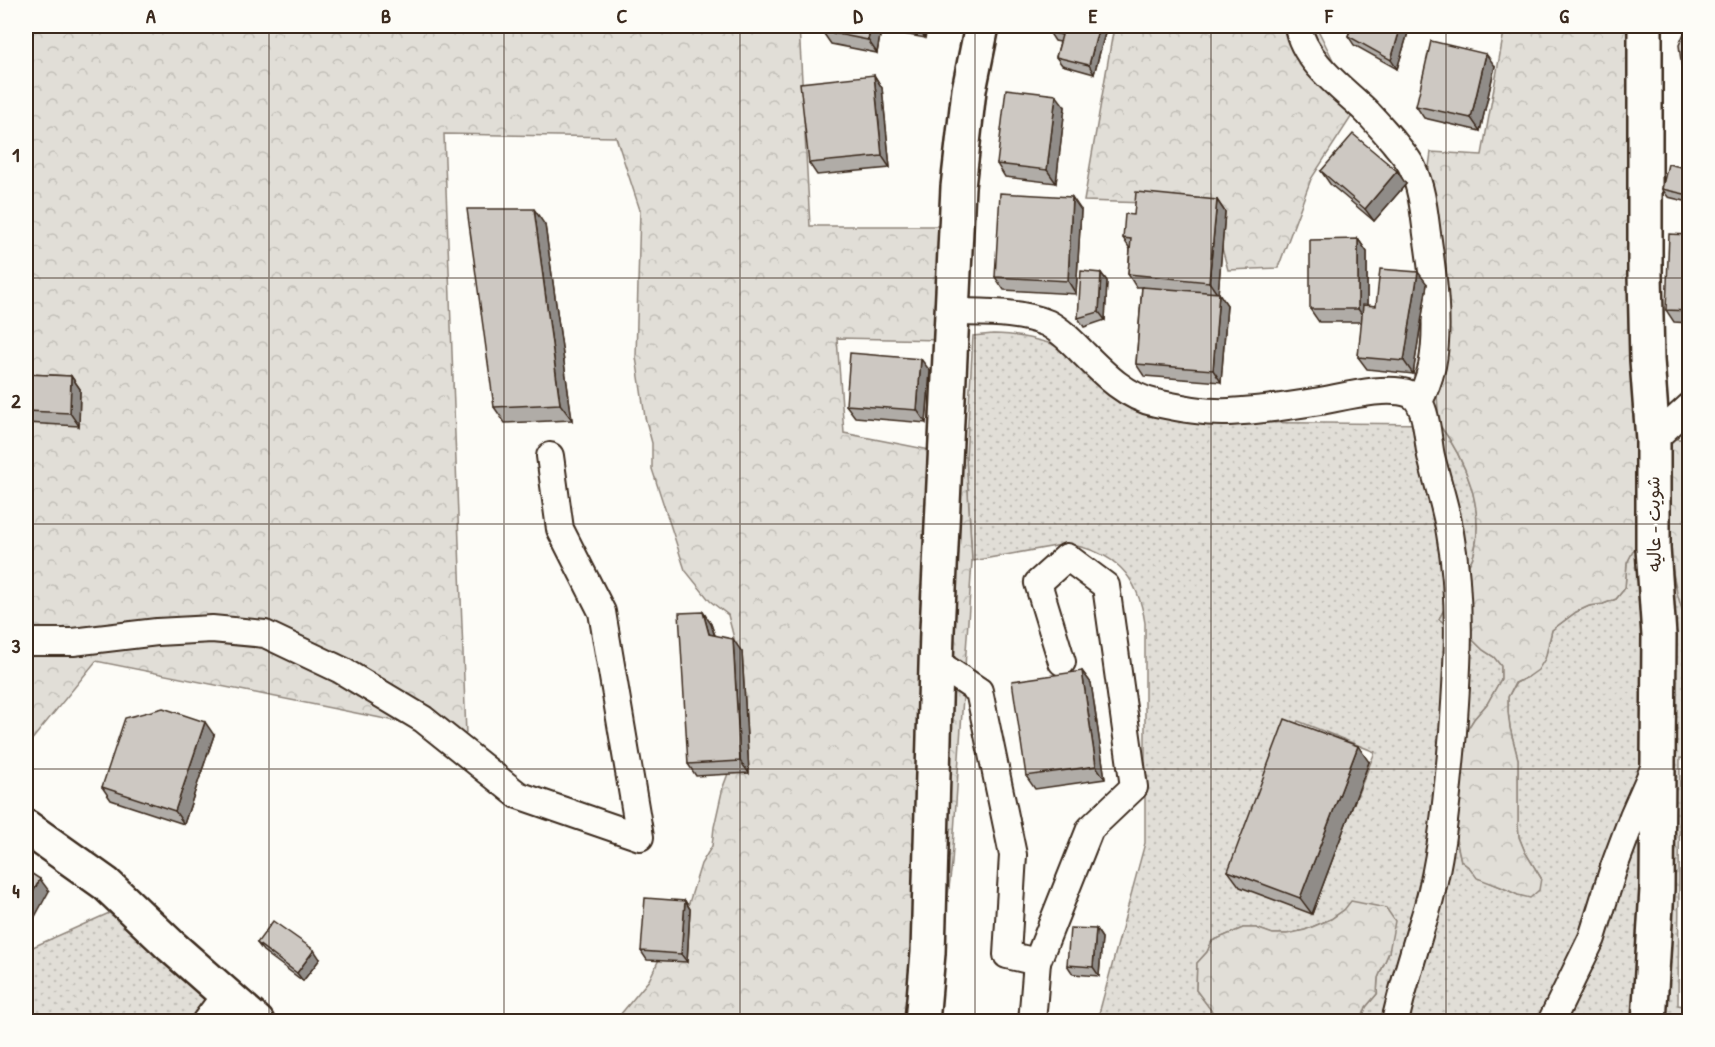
<svg xmlns="http://www.w3.org/2000/svg" width="1715" height="1047" viewBox="0 0 1715 1047" font-family="'Patrick Hand','Playpen Sans Arabic',sans-serif">
  <style>
    .grass { fill: url(#grass-dots); stroke: #8e847a; stroke-width: 1.5; fill-rule: evenodd }
    .forest { fill: url(#forest-crowns); stroke: #8e847a; stroke-width: 1.5 }
    .lines { fill: none; stroke-linecap: round; stroke-linejoin: round }
    .street-casing { stroke: #3b2a1e; stroke-width: 30 }
    .secondary-casing { stroke: #3b2a1e; stroke-width: 38 }
    .street { stroke: #fdfcf7; stroke-width: 26 }
    .secondary { stroke: #fdfcf7; stroke-width: 33 }
    .wall { fill: #b0aca7; stroke: #3b2a1e; stroke-width: 1.5 }
    .shaded-wall { fill: #908c88; stroke: #3b2a1e; stroke-width: 1.5 }
    .building { fill: #cdc8c2; stroke: #3b2a1e; stroke-width: 1.5 }
    .grid { fill: none; stroke: #3b2a1e; stroke-width: 1.5; stroke-opacity: 0.55 }
    .labels { text-anchor: middle; stroke-width: 5; stroke-linejoin: round; paint-order: stroke }
    .street-label { font-size: 18px; fill: #3b2a1e; stroke: #fdfcf7 }
    .neatline { fill: none; stroke: #3b2a1e; stroke-width: 2 }
    .grid-label { font-size: 20px; text-anchor: middle; font-weight: bold; fill: #3b2a1e }
  </style>
  <defs>
    <pattern id="grass-dots" width="8" height="8" patternUnits="userSpaceOnUse" patternTransform="scale(1.5)"><rect width="8" height="8" fill="#e1ded7"/><path d="M2 2h.1M6 6h.1" fill="none" stroke="#c2bfb8" stroke-width="1.8" stroke-linecap="round"/></pattern>
    <pattern id="forest-crowns" width="20" height="18" patternUnits="userSpaceOnUse" patternTransform="scale(1.5)"><rect width="20" height="18" fill="#e1ded7"/><path d="M2 6a3 3 0 1 1 6 0M12 15a3 3 0 1 1 6 0" fill="none" stroke="#c2bfb8"/></pattern>
  </defs>
  <rect width="100%" height="100%" fill="#fdfcf7"/>
  <filter id="ink" filterUnits="userSpaceOnUse"><feTurbulence type="fractalNoise" baseFrequency=".0167" numOctaves="2"/><feDisplacementMap in="SourceGraphic" scale="12" xChannelSelector="R" yChannelSelector="G"/><feConvolveMatrix kernelMatrix="1 2 1 2 8 2 1 2 1" color-interpolation-filters="sRGB"/></filter>
  <g filter="url(#ink)">
    <g class="grass">
      <path d="M993 334C1014 334 1032 338 1052 344L1204 422 1439 424C1466 460 1485 509 1474 554 1472 561 1467 568 1463 574 1455 589 1447 604 1439 619L1453 630 1472 639 1483 650 1494 657 1501 666V679L1487 704 1474 719 1466 732 1452 828 1457 843 1461 861 1470 868 1477 877 1501 887 1518 895 1541 878 1525 852 1519 837 1518 824V759L1510 728 1508 712V697L1516 683 1528 677 1545 659 1552 630 1576 612 1589 606 1603 604 1616 599 1625 588 1627 563 1647 524 1668 548 1673 577 1689 632V759L1680 758 1678 1005 1689 1007V1021H1361L1366 1007 1377 994 1378 978 1389 952 1344 910 1331 919 1305 930 1287 934H1272L1256 928H1243L1212 941 1207 952 1197 963 1196 990 1214 1014 1215 1021H1097L1145 843V623C1138 575 1115 552 1067 544L972 561 966 457 973 336ZM1298 721 1375 752 1311 908 1234 876Z"/>
      <path d="M143 898 234 1021H26V950Z"/>
    </g>
    <g class="forest">
      <path d="M26 26H799L810 226H941L943 340 837 338 844 433 966 457 972 561 952 863 933 1021H615L649 980 678 920 689 903 701 864 712 846 714 827 723 787 729 771 738 654 728 615 710 601 685 570 652 469V443L645 417 636 357 640 210 616 137 444 134 466 735 96 661 26 747Z"/>
      <path d="M1114 26H1316L1357 108 1311 179 1278 268 1228 270 1210 205 1084 201Z"/>
      <path d="M1505 26H1646L1668 439H1689V632L1677 593 1668 548 1647 524 1627 563 1625 588 1616 599 1603 604 1589 606 1576 612 1552 630 1545 659 1538 670 1528 677 1515 683 1508 697V712L1510 728 1518 759V824L1519 837 1525 852 1541 878 1539 890 1530 898 1518 895 1501 887 1477 878 1470 868 1461 861 1457 843 1452 828 1457 746 1474 719 1487 704 1501 679V666L1494 657 1483 650 1472 639 1453 630 1439 619C1447 604 1455 589 1463 574 1467 568 1472 561 1474 554 1485 509 1466 460 1439 424L1424 205 1431 152 1482 155Z"/>
      <path d="M1351 901 1386 908 1395 921 1389 952 1378 978 1377 994 1366 1007 1361 1021H1215L1214 1014 1196 990 1197 963 1207 952 1212 941 1243 928H1256L1273 934H1287L1305 930 1331 919 1344 910Z"/>
    </g>
    <g class="lines">
      <defs>
        <g id="street">
          <path d="M1298 26C1303 60 1342 88 1365 110 1375 120 1384 131 1393 141 1399 149 1408 158 1412 167 1422 188 1424 211 1427 234 1433 274 1440 327 1432 366 1429 379 1425 390 1419 401"/>
          <path d="M952 312C983 313 1018 311 1047 323 1061 330 1072 342 1082 352 1103 373 1126 397 1156 403 1180 408 1205 413 1229 412 1259 411 1290 406 1320 401 1343 397 1387 385 1410 394 1428 402 1427 439 1431 456 1437 482 1446 507 1450 533 1462 599 1458 666 1453 732 1448 785 1444 838 1432 890 1429 903 1425 916 1421 928 1412 959 1402 990 1395 1022"/>
          <path d="M1653 440 1690 406"/>
          <path d="M26 642H73L157 632 212 629 265 634 341 670 423 719 518 795 640 837 602 612 560 529 550 456"/>
          <path d="M936 662 979 691 1013 855 1007 955 1037 962 1090 829 1134 787 1106 586 1067 557 1038 583 1062 662"/>
          <path d="M205 1022 226 994"/>
          <path d="M1032 1022 1037 962"/>
          <path d="M1551 1022 1592 938 1614 867 1633 816 1655 766"/>
        </g>
        <g id="secondary">
          <path d="M1645 26V275L1647 360 1653 440V548L1659 636 1657 889 1649 1022"/>
          <path d="M26 827 106 884 171 946 257 1022"/>
          <path d="M922 1022 928 953 937 631 958 187 969 90 982 26"/>
        </g>
      </defs>
      <use href="#street" class="street-casing"/>
      <use href="#secondary" class="secondary-casing"/>
      <use href="#street" class="street"/>
      <use href="#secondary" class="secondary"/>
    </g>
    <g class="wall">
      <path d="M823 26H928L925 38 881 30 877 53 831 44 822 31Z"/>
      <path d="M1051 26H1107L1094 74 1062 65 1056 57 1060 42 1055 41 1049 32Z"/>
      <path d="M1352 26H1410L1397 69 1354 45 1348 36Z"/>
      <path d="M1495 66 1480 131 1424 118 1416 106Z"/>
      <path d="M874 75 882 88 890 168 817 175 809 163Z"/>
      <path d="M1065 107 1056 183 1005 177 997 164Z"/>
      <path d="M1689 169V202L1668 197 1662 189Z"/>
      <path d="M1321 171 1406 184 1374 221 1330 184Z"/>
      <path d="M1217 200 1225 212 1218 293 1227 305 1221 382 1144 376 1136 364 1142 287H1136L1128 274 1130 249 1123 238 1134 215Z"/>
      <path d="M1081 210 1076 294 1004 290 995 277Z"/>
      <path d="M545 225 572 420 505 423 494 407Z"/>
      <path d="M1689 235V323L1674 322 1666 310Z"/>
      <path d="M1358 239 1367 252V305L1376 306 1427 284 1413 374 1367 369 1358 357 1362 322H1319L1310 309Z"/>
      <path d="M1101 273 1107 281 1105 320 1084 327 1078 318Z"/>
      <path d="M930 371 926 423 855 417 846 405Z"/>
      <path d="M26 374 71 376 80 389 79 426 26 423Z"/>
      <path d="M703 612 711 624 715 635 742 652 749 773 696 776 688 764Z"/>
      <path d="M1082 671 1091 683 1105 779 1035 789 1026 776Z"/>
      <path d="M214 735 184 824 111 800 102 787Z"/>
      <path d="M1369 762 1312 914 1240 887 1228 871Z"/>
      <path d="M685 901 690 909 687 962 647 960 641 951Z"/>
      <path d="M1096 929 1102 938 1099 976 1073 974 1067 965Z"/>
      <path d="M257 943 320 959 303 981 263 951Z"/>
    </g>
    <g class="shaded-wall">
      <path d="M871 26H878L881 30 877 53 868 40Z"/>
      <path d="M916 26H928L925 38Z"/>
      <path d="M1099 26H1107L1094 74 1089 65Z"/>
      <path d="M1401 26H1410L1397 69 1391 60Z"/>
      <path d="M1486 54 1495 66 1480 131 1471 118Z"/>
      <path d="M874 75 882 88 890 168 882 156Z"/>
      <path d="M1056 95 1065 107 1056 183 1047 170Z"/>
      <path d="M1397 171 1406 184 1374 221 1365 209Z"/>
      <path d="M1072 197 1081 210 1076 294 1068 281Z"/>
      <path d="M1217 200 1225 212 1218 295 1209 282Z"/>
      <path d="M534 209 545 225 572 420 560 404Z"/>
      <path d="M1358 239 1367 252V322L1358 309Z"/>
      <path d="M1418 272 1427 284 1413 374 1404 361Z"/>
      <path d="M1101 273 1107 281 1105 320 1099 312Z"/>
      <path d="M1219 293 1227 305 1221 382 1213 370Z"/>
      <path d="M921 359 930 371 926 423 917 410Z"/>
      <path d="M71 376 80 389 79 426 70 413Z"/>
      <path d="M703 612 711 624 718 647 709 634Z"/>
      <path d="M733 639 742 652 749 773 740 761Z"/>
      <path d="M1082 671 1091 683 1105 779 1096 766Z"/>
      <path d="M205 722 214 735 184 824 175 811Z"/>
      <path d="M1358 746 1369 762 1312 914 1300 898Z"/>
      <path d="M40 879 49 891 26 933V905Z"/>
      <path d="M685 901 690 909 687 962 681 954Z"/>
      <path d="M1096 929 1102 938 1099 976 1093 967Z"/>
      <path d="M314 950 320 959 303 981 297 973Z"/>
    </g>
    <g class="building">
      <path d="M823 26H871L868 40 822 31Z"/>
      <path d="M1051 26H1099L1089 65 1056 57 1062 35 1049 32Z"/>
      <path d="M1352 26H1401L1391 60 1348 36Z"/>
      <path d="M1687 26H1689V88L1684 84 1679 45Z"/>
      <path d="M1431 41 1486 54 1471 118 1416 106Z"/>
      <path d="M874 75 882 156 809 163 800 83Z"/>
      <path d="M1006 89 1056 95 1047 170 997 164Z"/>
      <path d="M1353 134 1397 171 1365 209 1321 171Z"/>
      <path d="M1668 164 1689 169V195L1662 189Z"/>
      <path d="M1136 192 1217 200 1209 282 1128 274 1131 239 1123 238 1125 214 1134 215Z"/>
      <path d="M1000 193 1072 197 1068 281 995 277Z"/>
      <path d="M467 209H534L560 404 494 407Z"/>
      <path d="M1669 234 1689 235V311L1666 310Z"/>
      <path d="M1358 239V309H1310V240Z"/>
      <path d="M1380 269 1418 272 1404 361 1358 357 1363 305 1376 306Z"/>
      <path d="M1081 271 1101 273 1099 312 1078 318Z"/>
      <path d="M1142 287 1219 293 1213 370 1136 364Z"/>
      <path d="M850 353 921 359 917 410 846 405Z"/>
      <path d="M26 374 71 376 70 413 26 411Z"/>
      <path d="M703 612 709 634 733 639 740 761 688 764 679 613Z"/>
      <path d="M1082 671 1096 766 1026 776 1012 681Z"/>
      <path d="M163 708 205 722 175 811 102 787 125 718Z"/>
      <path d="M1285 719 1358 746 1300 898 1228 871Z"/>
      <path d="M26 870 40 879 26 905Z"/>
      <path d="M645 898 685 901 681 954 641 951Z"/>
      <path d="M273 921 314 950 297 973 257 943Z"/>
      <path d="M1070 928 1096 929 1093 967 1067 965Z"/>
    </g>
  </g>
  <path class="grid" d="M269 26V1022M504 26V1022M740 26V1022M975 26V1022M1211 26V1022M1446 26V1022M26 278H1690M26 524H1690M26 769H1690"/>
  <g class="labels">
    <g class="street-label">
      <text transform="translate(1654 524) rotate(-91)" y="6">شويت - عاليه</text>
    </g>
  </g>
  <rect width="1715" height="1047" fill="none" stroke="#fdfcf7" stroke-width="66"/>
  <rect x="33" y="33" width="1649" height="981" class="neatline"/>
  <g class="grid-label">
    <text x="151" y="23">A</text>
    <text x="386" y="23">B</text>
    <text x="622" y="23">C</text>
    <text x="858" y="23">D</text>
    <text x="1093" y="23">E</text>
    <text x="1329" y="23">F</text>
    <text x="1564" y="23">G</text>
    <text x="16" y="162">1</text>
    <text x="16" y="408">2</text>
    <text x="16" y="653">3</text>
    <text x="16" y="898">4</text>
  </g>
</svg>
